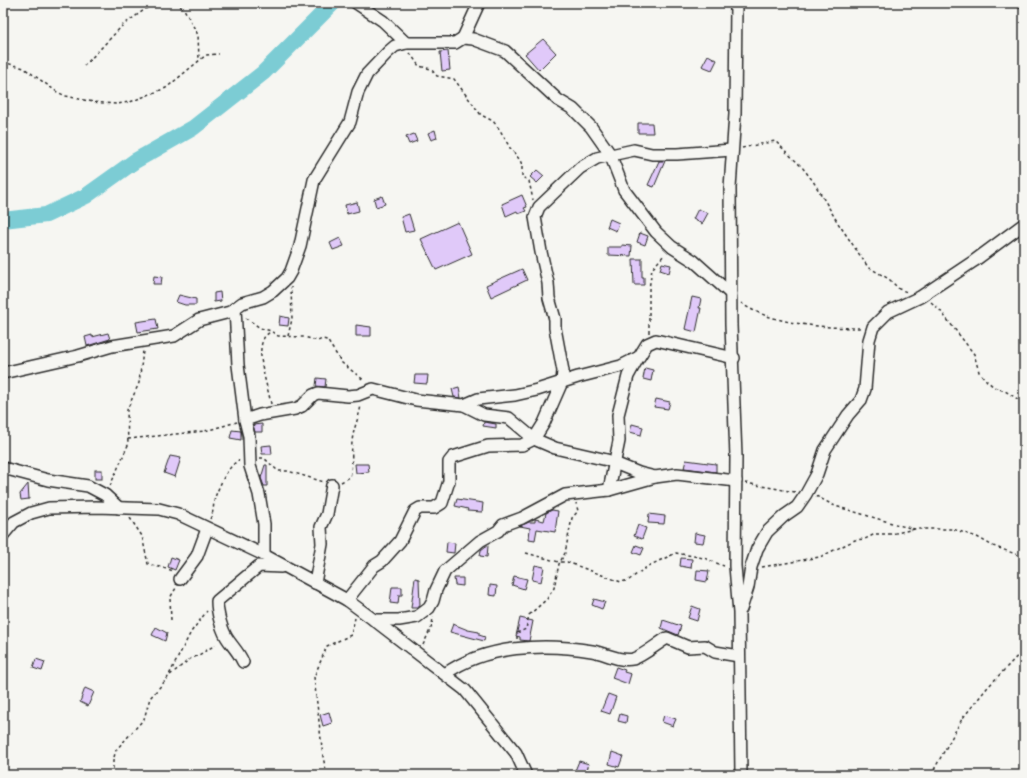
<svg xmlns="http://www.w3.org/2000/svg" width="1027" height="778" viewBox="0 0 1027 778" font-family="'Patrick Hand',sans-serif">
  <style>
    .lines { fill: none; stroke-linecap: round; stroke-linejoin: round }
    .river { stroke: #7bccd4; stroke-width: 16 }
    .building { fill: #e0c9f9; stroke: #2b2b2b }
    .street-casing { stroke: #2b2b2b; stroke-width: 14 }
    .path { stroke: #2b2b2b; stroke-width: 1.5; stroke-dasharray: 3 3; stroke-linecap: butt }
    .street { stroke: #f6f6f2; stroke-width: 11 }
  </style>
  <rect width="100%" height="100%" fill="#f6f6f2"/>
  <filter id="ink" filterUnits="userSpaceOnUse"><feTurbulence type="fractalNoise" baseFrequency=".025" numOctaves="2"/><feDisplacementMap in="SourceGraphic" scale="8" xChannelSelector="R" yChannelSelector="G"/><feConvolveMatrix kernelMatrix="1 2 1 2 8 2 1 2 1" color-interpolation-filters="sRGB"/></filter>
  <g filter="url(#ink)">
    <g class="lines">
      <path class="river" d="M3 220 46 215 86 196 135 161 193 128 263 73 333 3"/>
    </g>
    <g class="building">
      <path d="M543 39 556 53 539 70 525 54Z"/>
      <path d="M448 51 450 70 442 71 440 52Z"/>
      <path d="M708 55 717 60 712 70 702 66Z"/>
      <path d="M638 123H652L653 133H638Z"/>
      <path d="M435 130 437 138 431 140 428 133Z"/>
      <path d="M414 134 417 141 409 144 406 137Z"/>
      <path d="M659 161H665L654 187 648 185Z"/>
      <path d="M537 170 544 176 537 183 530 177Z"/>
      <path d="M522 195 527 207 524 208 526 211 518 214 517 211 506 216 502 204Z"/>
      <path d="M382 196 385 204 376 207 374 199Z"/>
      <path d="M357 202 359 211 347 214 345 205Z"/>
      <path d="M698 209 708 213 702 224 693 219Z"/>
      <path d="M409 214 414 230 405 232 401 217Z"/>
      <path d="M610 219 619 223 616 231 607 227Z"/>
      <path d="M458 222 472 254 436 270 421 239Z"/>
      <path d="M640 233 648 236 645 245 637 242Z"/>
      <path d="M340 238 344 246 333 250 330 243Z"/>
      <path d="M622 245 632 246 631 256 608 255V247H622Z"/>
      <path d="M633 259H642V277H644V285H634Z"/>
      <path d="M662 263 671 265 669 273 660 270Z"/>
      <path d="M522 269 527 280 491 297 486 285Z"/>
      <path d="M154 276 162 277 161 284H153Z"/>
      <path d="M220 292 221 301 214 302V293Z"/>
      <path d="M179 295 196 299V305H185L176 302Z"/>
      <path d="M692 297 701 299 699 308H701L696 332 685 329Z"/>
      <path d="M280 316 289 318 288 326 279 325Z"/>
      <path d="M156 319 158 329 138 332 136 322Z"/>
      <path d="M356 325 371 327V336H356Z"/>
      <path d="M108 333 110 339 87 346 85 337 92 335V337Z"/>
      <path d="M645 368 653 370 651 381 643 379Z"/>
      <path d="M415 375H428L427 384 414 383Z"/>
      <path d="M317 378 326 379 325 387 316 386Z"/>
      <path d="M459 387 461 398 454 397 452 389Z"/>
      <path d="M656 399 670 402 668 409 654 407Z"/>
      <path d="M484 422 496 424V428L483 426Z"/>
      <path d="M262 424V432H255L253 425Z"/>
      <path d="M632 424 643 427 641 435 630 432Z"/>
      <path d="M232 430 241 431V440L230 438Z"/>
      <path d="M271 445 272 454H262L261 446Z"/>
      <path d="M170 456 181 458 175 477 164 473Z"/>
      <path d="M686 460 716 464V472L684 468Z"/>
      <path d="M355 464H368L369 472 356 473Z"/>
      <path d="M265 465H267V486H264L261 478Z"/>
      <rect x="95" y="470" width="7" height="9"/>
      <path d="M28 484 29 499 21 500 20 494Z"/>
      <path d="M457 499 483 503 482 512 467 511 468 509 455 506Z"/>
      <path d="M552 510 558 511 555 532 537 529 535 540 529 539 530 528 520 526 529 522H535V519L544 521 546 513Z"/>
      <path d="M649 514 665 516 664 524 648 523Z"/>
      <path d="M638 525 646 528 642 539 634 536Z"/>
      <path d="M695 533 705 535 703 543 694 542Z"/>
      <path d="M447 542 455 543 454 553 446 552Z"/>
      <path d="M636 545 644 548 641 555 633 552Z"/>
      <path d="M486 546H488L487 557 480 556 481 550Z"/>
      <path d="M171 557 179 560 175 570 168 567Z"/>
      <path d="M681 558 692 559 691 568 680 566Z"/>
      <path d="M535 565 544 567 541 582 532 580Z"/>
      <path d="M697 570 709 571 707 582 696 580Z"/>
      <path d="M514 576 527 579 524 589 512 585Z"/>
      <path d="M415 578 419 579 420 606 417 608H411Z"/>
      <path d="M454 578H463V586L455 585Z"/>
      <path d="M490 585 497 586 496 596 489 595Z"/>
      <path d="M392 587H402V595H399L398 604 390 603Z"/>
      <path d="M594 599 605 602 602 609 592 605Z"/>
      <path d="M692 606 700 609 697 621 688 618Z"/>
      <path d="M520 618 533 621 529 641 520 640V637L516 636Z"/>
      <path d="M663 620 681 626 678 635 661 628Z"/>
      <path d="M453 624 468 630 479 632V635L485 637 484 641 450 632Z"/>
      <path d="M156 627 167 633 165 641 152 635Z"/>
      <path d="M36 659 45 662 42 671 33 668Z"/>
      <path d="M616 667 625 670 624 672 631 674 628 684 612 678Z"/>
      <path d="M85 688 94 692 88 706 80 702Z"/>
      <path d="M608 694 616 697 610 714 601 711Z"/>
      <path d="M329 712 332 723 323 726 320 715Z"/>
      <path d="M620 714 627 716 626 723 618 721Z"/>
      <path d="M664 715 676 719 673 726 662 722Z"/>
      <path d="M612 752 623 756 619 767 609 764Z"/>
      <path d="M579 761 589 764 585 775 574 773Z"/>
    </g>
    <g class="lines">
      <defs>
        <g id="street">
          <path d="M356 3 383 21 406 43"/>
          <path d="M736 3 735 114 730 188 731 325 736 457 735 566 739 613 741 775"/>
          <path d="M463 38 479 3"/>
          <path d="M235 308 238 365 245 420 249 436 250 466 259 494 264 524V555"/>
          <path d="M3 373 78 356 112 346 174 336 199 320 230 312 242 303 263 297 273 291 287 278 291 271 300 246 314 180 350 122 358 92 367 74 388 52 395 46 406 43H455L463 38 473 39 505 51 558 100 573 109 591 127 610 154 624 190 656 232 672 247 694 261 731 294"/>
          <path d="M464 405 484 415 509 418 534 439 555 448 607 460 639 473 655 477"/>
          <path d="M245 420 260 415 295 409 302 406 313 395 318 393 348 396 358 395 373 389 416 400 464 405 478 399 515 395 537 390 578 377 621 366 639 357 647 344 656 340 734 358"/>
          <path d="M3 468 48 480 88 486 105 495 119 508"/>
          <path d="M609 490 619 441 618 415 628 376 638 358"/>
          <path d="M3 535 14 522 31 513 49 508 96 507 159 509 178 514 264 555 347 600 374 620 465 690 516 753 526 775"/>
          <path d="M180 579 197 556 207 529"/>
          <path d="M315 583 322 544 321 527 327 514 332 485"/>
          <path d="M347 600 374 566 382 561 400 541 415 511 420 508H434L442 503 449 481V462L453 457 488 446 522 445 534 439 544 423 562 382 563 371 555 328V319L549 298 548 283 541 252 535 217 539 207 580 168 597 158 634 150 652 154H677L732 150"/>
          <path d="M741 609 748 587 751 567 757 549 767 532 784 516 797 507 806 494 817 474 825 450 848 415 861 400 865 389 869 340 873 327 888 312 920 297 974 261 1024 224"/>
          <path d="M374 620H399L417 617 429 608 433 601 436 590 445 571 480 541 498 531 503 525 522 518 565 495 609 490 655 477 677 474 736 481"/>
          <path d="M243 662C239 653 234 648 229 641 222 632 217 613 217 601L259 566 281 567"/>
          <path d="M445 674C485 645 545 643 592 651 605 653 620 662 633 659 643 656 657 644 667 638L688 647 705 646 715 652 739 656"/>
        </g>
      </defs>
      <use href="#street" class="street-casing"/>
      <g class="path">
        <path d="M175 3 184 9 198 35 199 59"/>
        <path d="M1014 3 1024 12"/>
        <path d="M410 53 419 66 431 69 437 76 454 79 481 115 493 121 500 130 510 148 520 160 522 165V177L529 181 533 200"/>
        <path d="M3 62 24 68 57 92 66 96 93 102 117 104 130 102 166 88 206 55 219 54"/>
        <path d="M84 66 123 25 154 3"/>
        <path d="M742 148 775 141 802 167 813 181 838 223 868 267 889 279 899 289 907 292"/>
        <path d="M931 302 939 309 974 354 979 372 987 381 994 387 1005 391 1024 403"/>
        <path d="M741 303C771 325 827 328 863 328"/>
        <path d="M246 318 260 328 271 331 278 336 304 337 318 341 322 339 327 340 342 363 365 381"/>
        <path d="M649 333V289L652 269 665 254"/>
        <path d="M288 336 292 319 291 287"/>
        <path d="M271 404C268 387 256 356 263 340 264 336 268 334 271 331"/>
        <path d="M128 439 205 431 237 422"/>
        <path d="M260 458H264L278 471H288L324 482"/>
        <path d="M341 482 350 477C353 464 351 454 352 442 353 429 359 418 361 405"/>
        <path d="M745 483 795 492"/>
        <path d="M110 486 128 445 127 410 139 383 143 351"/>
        <path d="M816 496 835 506 902 526 915 529H953L977 537 993 546 1024 557"/>
        <path d="M130 518 142 536 148 564 174 571"/>
        <path d="M210 519C214 512 213 505 215 497 220 485 227 467 239 460"/>
        <path d="M526 553 559 562H567L621 582 629 580 648 566 676 553 704 558 724 566"/>
        <path d="M762 567 820 557 855 540 865 539 875 534H891L915 529"/>
        <path d="M171 620 170 598 176 588"/>
        <path d="M517 639V633L526 629 529 615 547 599 554 588 559 564 565 553 572 518 578 511 576 503"/>
        <path d="M423 645 432 626 433 617"/>
        <path d="M170 675 190 659 199 655 215 645"/>
        <path d="M113 775V761L116 750 144 719 150 698 167 679 191 632 207 611"/>
        <path d="M327 775 323 757 314 677 327 646 351 635 355 618"/>
        <path d="M931 775 962 719 987 688 1024 649"/>
      </g>
      <use href="#street" class="street"/>
    </g>
  </g>
  <rect width="1027" height="778" fill="none" stroke="#f6f6f2" stroke-width="16"/>
  <rect x="8" y="8" width="1011" height="762" fill="none" stroke="#2b2b2b" stroke-width="1.5" filter="url(#ink)"/>
</svg>
